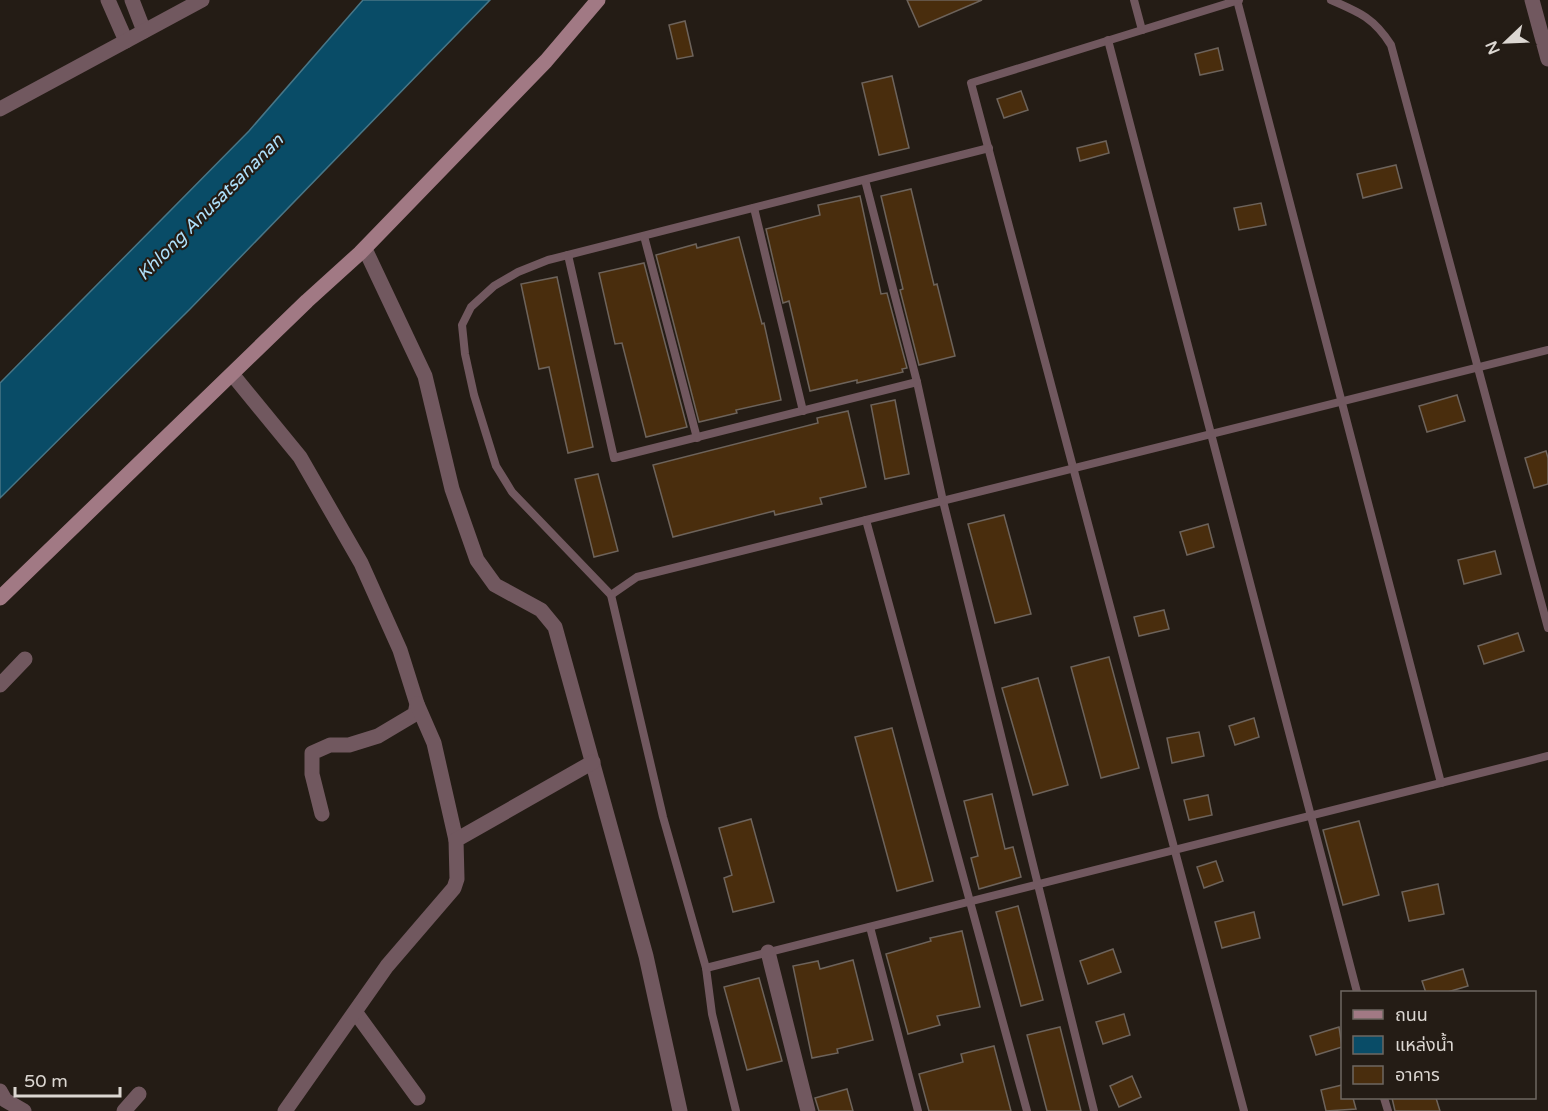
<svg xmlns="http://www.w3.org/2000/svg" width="1548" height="1111" viewBox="0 0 1548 1111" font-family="'Varela Round','Noto Sans Thai',sans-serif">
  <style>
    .water { fill: #094c67; stroke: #487687; stroke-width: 1.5 }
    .building { fill: #492d0d; stroke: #6d635b; stroke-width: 1.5 }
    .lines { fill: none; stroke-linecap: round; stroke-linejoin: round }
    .lane { stroke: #71585f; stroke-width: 8 }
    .street { stroke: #71585f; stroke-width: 15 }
    .secondary { stroke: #a17984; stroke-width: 15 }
    .labels { text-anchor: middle; stroke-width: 4.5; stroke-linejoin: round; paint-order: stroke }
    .water-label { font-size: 18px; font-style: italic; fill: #afe1fc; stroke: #241c15 }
  </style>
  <rect width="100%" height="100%" fill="#241c15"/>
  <path class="water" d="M363 0H490L190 309 0 498V383L249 131Z"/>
  <g class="building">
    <path d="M907 0H982L919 27Z"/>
    <path d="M685 21 693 56 677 59 669 25Z"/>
    <path d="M1218 48 1223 70 1200 75 1195 54Z"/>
    <path d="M892 76 909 148 879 155 862 83Z"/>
    <path d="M1021 91 1028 110 1004 118 997 99Z"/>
    <path d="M1106 141 1109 153 1080 161 1077 148Z"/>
    <path d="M1396 165 1402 188 1363 198 1357 174Z"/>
    <path d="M911 189 934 285 937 284 955 356 919 365 900 290 903 289 881 196Z"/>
    <path d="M860 196 881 294 887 293 907 368 902 369 903 372 857 383V380L810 391 789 301 783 303 766 229 820 215 818 205Z"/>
    <path d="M1261 203 1266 225 1239 230 1234 208Z"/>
    <path d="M739 237 762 324 764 323 781 400 736 410 737 413 699 422 656 255 696 244 697 248Z"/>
    <path d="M644 263 687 427 646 437 622 343 615 344 599 273Z"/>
    <path d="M557 277 593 447 568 453 549 367 539 369 521 284Z"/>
    <path d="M1457 395 1465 421 1427 432 1419 406Z"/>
    <path d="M895 400 909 474 885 479 871 405Z"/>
    <path d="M848 411 866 487 820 498 822 504 775 515 774 511 673 537 653 465 818 423 817 418Z"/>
    <path d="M1546 451 1548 458V484L1534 488 1525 458Z"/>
    <path d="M598 474 618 551 594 557 575 479Z"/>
    <path d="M1004 515 1031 614 995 623 968 524Z"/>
    <path d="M1208 524 1214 547 1187 555 1180 532Z"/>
    <path d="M1495 551 1501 574 1464 584 1458 560Z"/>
    <path d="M1164 610 1169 629 1139 636 1134 617Z"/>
    <path d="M1518 633 1524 651 1484 664 1478 646Z"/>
    <path d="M1109 657 1139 768 1101 778 1071 667Z"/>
    <path d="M1038 678 1068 785 1033 795 1002 688Z"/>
    <path d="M1254 718 1259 737 1235 745 1229 726Z"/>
    <path d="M892 728 933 881 897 891 855 737Z"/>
    <path d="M1199 732 1204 756 1172 763 1167 738Z"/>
    <path d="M992 794 1005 849 1013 847 1021 877 979 889 971 858 978 856 964 801Z"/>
    <path d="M1208 795 1212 815 1189 820 1184 800Z"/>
    <path d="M751 819 774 902 733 912 724 878 732 875 719 828Z"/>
    <path d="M1359 821 1379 895 1343 905 1323 830Z"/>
    <path d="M1216 861 1223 881 1204 888 1197 867Z"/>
    <path d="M1438 884 1444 914 1409 921 1402 892Z"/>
    <path d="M1018 906 1043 1000 1021 1006 996 912Z"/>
    <path d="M1254 912 1260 938 1222 948 1215 922Z"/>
    <path d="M962 931 980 1007 937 1016 940 1025 908 1034 886 954 931 941 930 938Z"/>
    <path d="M1113 949 1121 972 1088 984 1080 961Z"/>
    <path d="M853 960 873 1040 837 1049 838 1053 812 1058 793 966 818 961 820 969Z"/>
    <path d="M1463 969 1468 986 1444 993H1426L1422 981Z"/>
    <path d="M759 978 782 1061 747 1070 724 987Z"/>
    <path d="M1124 1014 1130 1035 1103 1044 1096 1022Z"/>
    <path d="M1060 1027 1081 1111H1047L1027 1035Z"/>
    <path d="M1339 1027 1342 1047 1316 1055 1310 1036Z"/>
    <path d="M994 1046 1011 1111H929L919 1074 963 1062 961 1054Z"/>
    <path d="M1132 1076 1141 1097 1119 1107 1110 1086Z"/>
    <path d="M1342 1085V1098H1353L1356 1109 1326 1111 1321 1090Z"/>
    <path d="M847 1089 853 1111H819L815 1098Z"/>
    <path d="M1392 1098H1436L1440 1111H1395Z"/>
  </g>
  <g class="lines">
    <g class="lane">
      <path d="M1134 0 1142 30"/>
      <path d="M1237 0 1441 783"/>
      <path d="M1239 0 971 83 1244 1111"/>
      <path d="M1331 0C1359 12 1374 18 1391 45L1548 628"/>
      <path d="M1108 40 1357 992"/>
      <path d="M865 180 917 382 943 501 1094 1111"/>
      <path d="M754 208 803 411"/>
      <path d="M644 236 697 438"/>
      <path d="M568 255 614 458 917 382"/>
      <path d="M866 520 1027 1111"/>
      <path d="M611 595 637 577 1548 350"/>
      <path d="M870 927 918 1111"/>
      <path d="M706 968 1548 756"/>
      <path d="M1384 1098 1388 1111"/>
      <path d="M736 1111 712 1014 706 968 663 817 611 595 512 492 496 466 474 395 465 354 462 325 471 307 494 286 518 272 548 260 989 148"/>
    </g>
    <g class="street">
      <path d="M108 0 126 41"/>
      <path d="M132 0 144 31"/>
      <path d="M1532 0 1548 59"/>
      <path d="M0 109 202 0"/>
      <path d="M365 249 425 376 452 489 477 560 495 585 541 610 555 627 646 956 680 1111"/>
      <path d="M232 374 300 457 361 563 400 650 417 704 415 714 378 736 349 745H330L312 753V774L322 814"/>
      <path d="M0 685 25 659"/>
      <path d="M417 704 434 743 456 840"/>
      <path d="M768 952 808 1111"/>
      <path d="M356 1013 418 1098"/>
      <path d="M0 1091 5 1100 24 1111"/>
      <path d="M124 1111 139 1094"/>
      <path d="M285 1111 387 966 454 888 457 879 456 840 593 762"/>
    </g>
    <path class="secondary" d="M0 598 307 301 360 253 546 61 598 0"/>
  </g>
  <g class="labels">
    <g class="water-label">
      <text transform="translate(210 207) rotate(-45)" y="6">Khlong Anusatsananan</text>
    </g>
  </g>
  <rect x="1341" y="991" width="195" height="108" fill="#241c15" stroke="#6e6761" stroke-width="1.5"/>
  <rect x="1353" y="1010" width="30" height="9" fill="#a17984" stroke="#6e6761" stroke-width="1.5"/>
  <text x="1395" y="1021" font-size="18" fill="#dcd7d2">ถนน</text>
  <rect x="1353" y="1036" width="30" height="18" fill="#094c67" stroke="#6e6761" stroke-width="1.5"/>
  <text x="1395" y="1051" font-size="18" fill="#dcd7d2">แหล่งน้ำ</text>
  <rect x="1353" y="1066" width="30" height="18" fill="#492d0d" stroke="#6e6761" stroke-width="1.5"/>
  <text x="1395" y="1081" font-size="18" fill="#dcd7d2">อาคาร</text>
  <g transform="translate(1506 42) rotate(247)" stroke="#241c15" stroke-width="4.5" paint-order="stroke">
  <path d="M0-4.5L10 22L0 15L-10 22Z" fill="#dcd7d2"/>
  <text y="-9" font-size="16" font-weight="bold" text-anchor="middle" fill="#dcd7d2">N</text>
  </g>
  <path d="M15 1087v9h105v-9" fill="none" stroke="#dcd7d2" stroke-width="3"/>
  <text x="24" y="1087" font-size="18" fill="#dcd7d2" stroke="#241c15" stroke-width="4.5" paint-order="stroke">50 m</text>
</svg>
